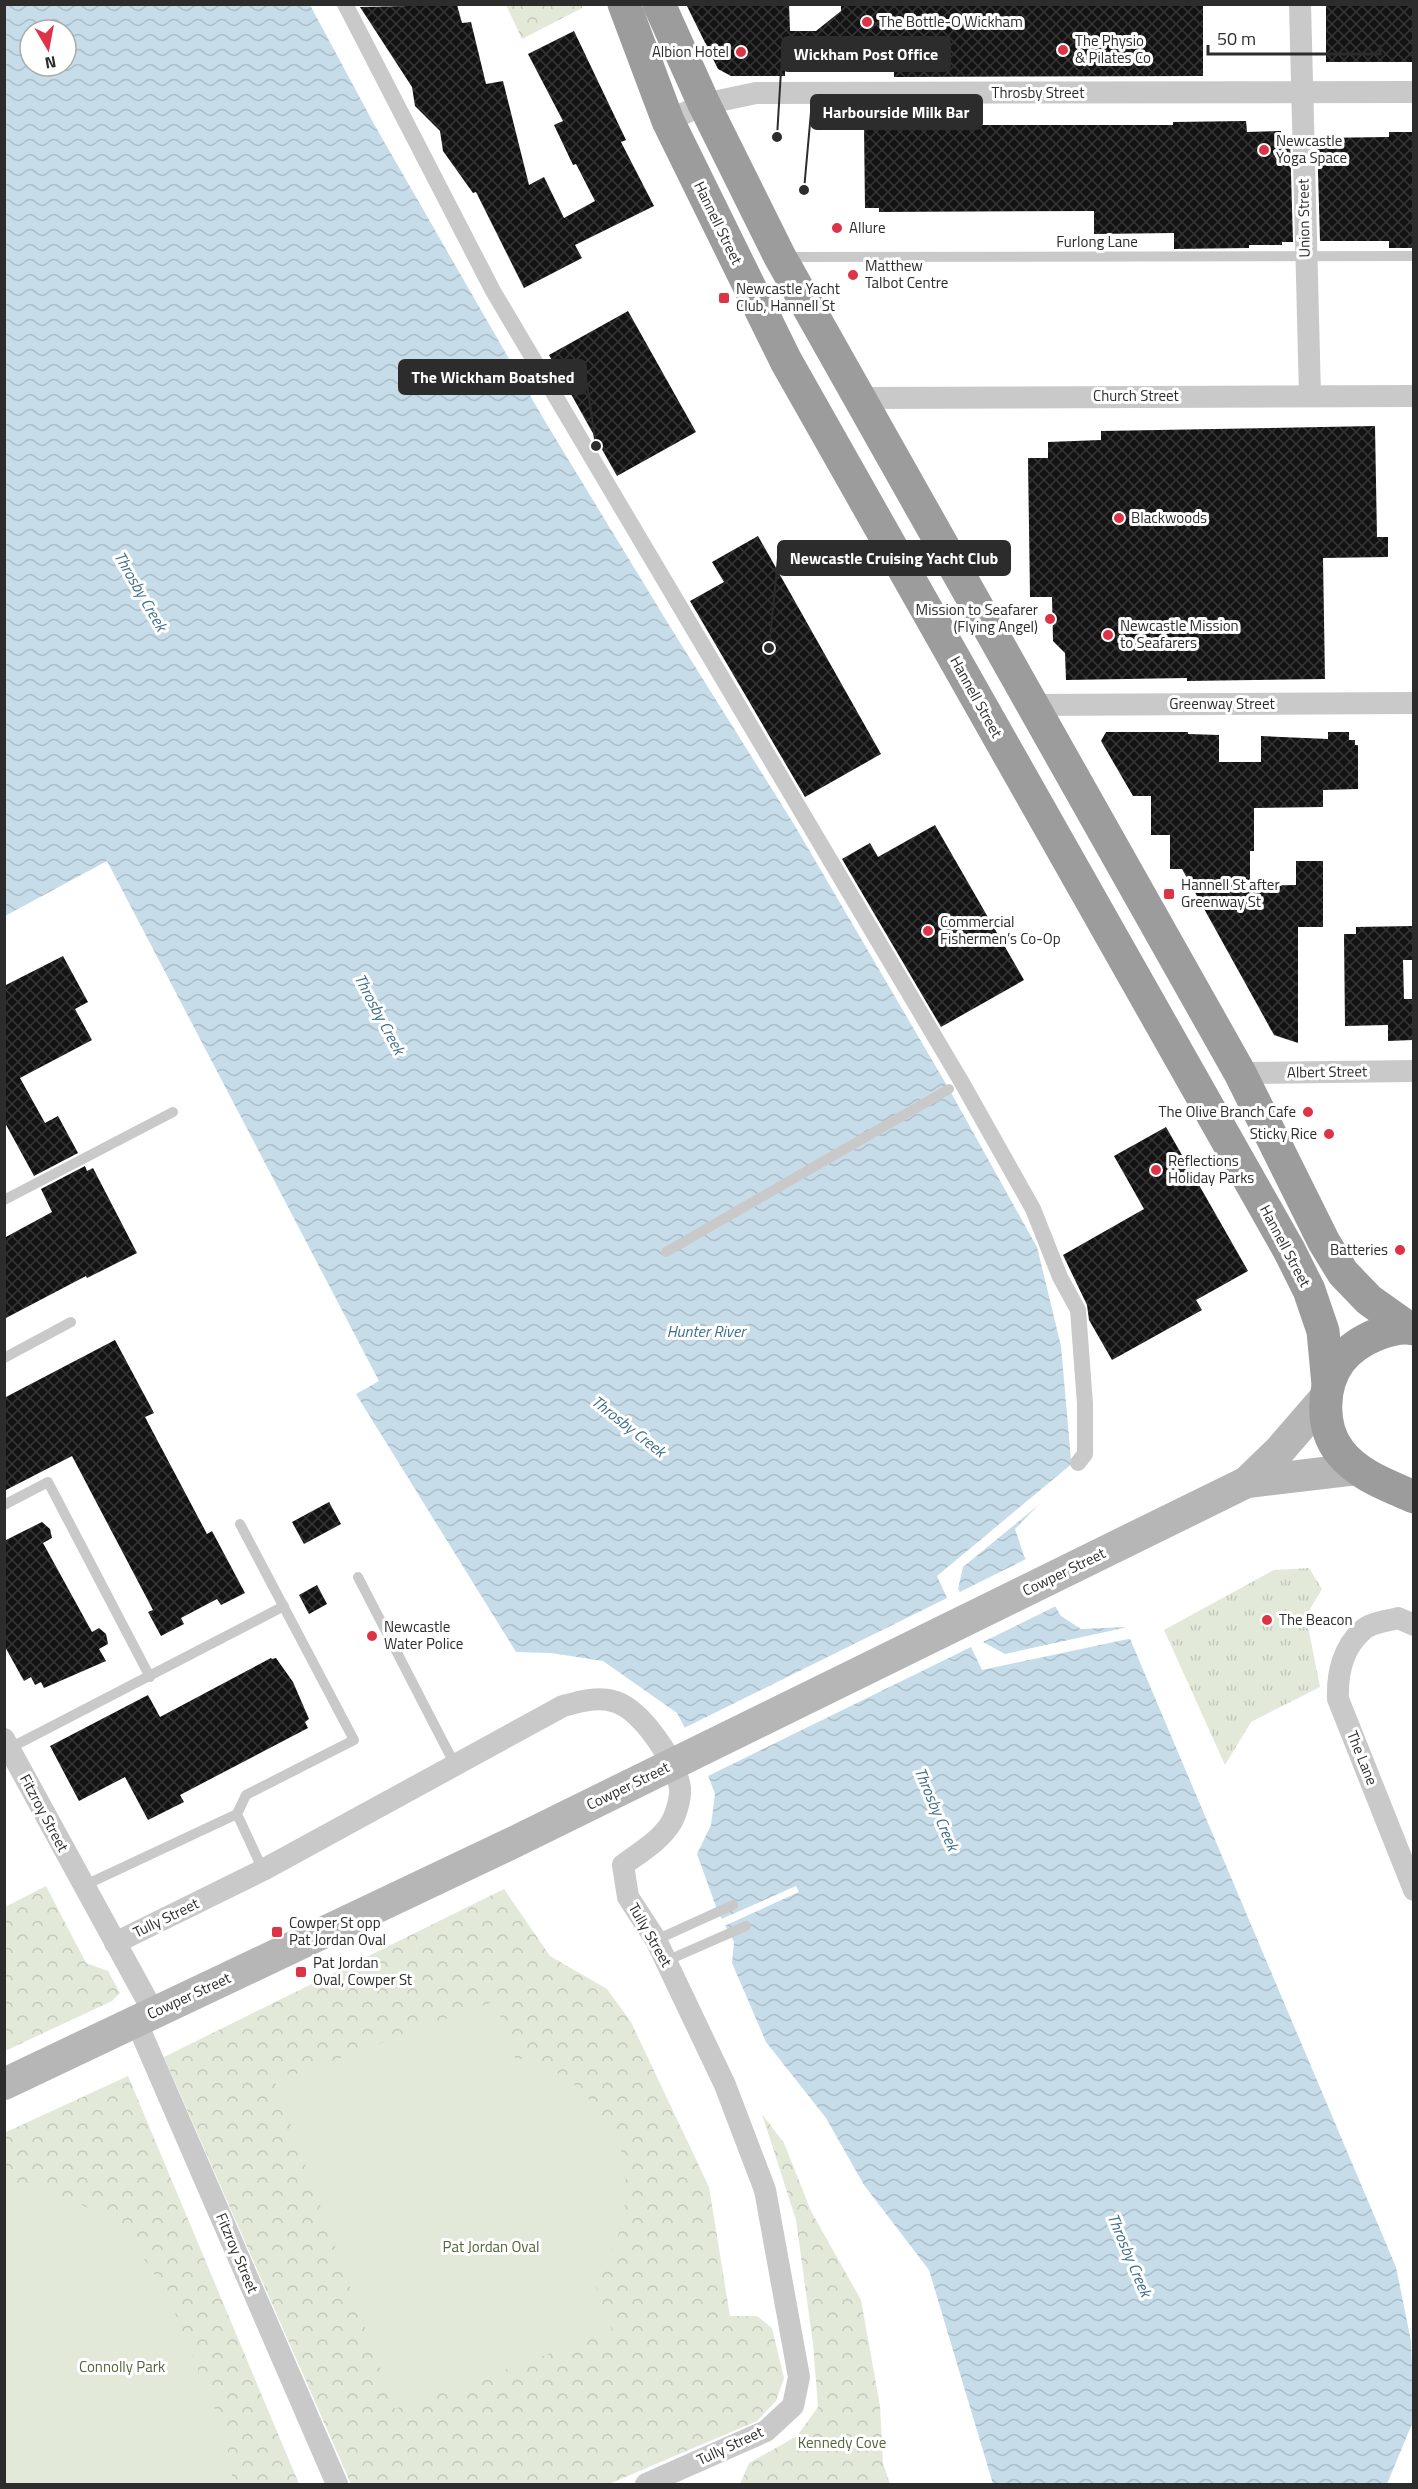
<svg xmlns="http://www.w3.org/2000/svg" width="1418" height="2489" viewBox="0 0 1418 2489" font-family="'Titillium Web',sans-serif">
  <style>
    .grass { fill: url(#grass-tufts) }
    .park { fill: url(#park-crowns) }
    .pitch { fill: #e2e9d9 }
    .water { fill: url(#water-waves); fill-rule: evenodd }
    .pier { fill: #fff }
    .building { fill: url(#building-cross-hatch) }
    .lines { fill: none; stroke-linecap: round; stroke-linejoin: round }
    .service { stroke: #c9c9c9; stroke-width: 10 }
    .pedestrian { stroke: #c9c9c9; stroke-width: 16 }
    .minor { stroke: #c9c9c9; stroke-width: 22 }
    .secondary { stroke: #b6b6b6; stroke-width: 32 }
    .trunk { stroke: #9c9c9c; stroke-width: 33 }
    .poi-dot { fill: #dd3346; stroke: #fff; stroke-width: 2 }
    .labels { text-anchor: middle; stroke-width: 6; stroke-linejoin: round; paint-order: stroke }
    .poi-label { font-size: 15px; fill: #2c2c2c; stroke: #fff; text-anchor: start }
    .street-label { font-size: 15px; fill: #2c2c2c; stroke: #fff }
    .park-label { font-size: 15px; fill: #50653b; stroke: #fff }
    .water-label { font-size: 16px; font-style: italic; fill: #3e6f8a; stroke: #fff }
    .leader { fill: none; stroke: #2c2c2c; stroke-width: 2 }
    .callout-dot { fill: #2c2c2c; stroke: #fff; stroke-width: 2 }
    .callout { fill: #2c2c2c; stroke: #2c2c2c; stroke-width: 2 }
    .callout-label { font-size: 16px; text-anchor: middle; font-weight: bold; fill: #fff }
  </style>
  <defs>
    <pattern id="grass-tufts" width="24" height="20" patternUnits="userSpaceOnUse" patternTransform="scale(1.5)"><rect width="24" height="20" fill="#e2e9d9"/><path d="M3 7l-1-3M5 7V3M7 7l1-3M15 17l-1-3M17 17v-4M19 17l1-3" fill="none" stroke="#c2c8ba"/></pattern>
    <pattern id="park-crowns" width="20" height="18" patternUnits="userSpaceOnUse" patternTransform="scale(1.5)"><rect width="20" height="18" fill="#e2e9d9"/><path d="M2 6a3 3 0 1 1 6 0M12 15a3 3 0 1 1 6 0" fill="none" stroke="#c2c8ba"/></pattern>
    <pattern id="water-waves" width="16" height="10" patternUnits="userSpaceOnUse" patternTransform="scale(1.5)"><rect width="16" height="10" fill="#c6dce9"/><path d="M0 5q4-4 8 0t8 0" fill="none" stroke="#aabdc8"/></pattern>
    <pattern id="building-cross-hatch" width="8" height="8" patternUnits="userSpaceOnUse" patternTransform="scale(1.5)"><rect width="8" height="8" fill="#131313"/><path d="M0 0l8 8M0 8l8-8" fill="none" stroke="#363636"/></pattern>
  </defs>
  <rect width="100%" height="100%" fill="#fff"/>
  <path class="grass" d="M1309 1568 1322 1589 1306 1616 1320 1687 1251 1722 1225 1765 1164 1630 1274 1570Z"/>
  <g class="park">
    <path d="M582 5V8L522 39 506 5Z"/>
    <path d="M46 1886 86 1963 108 1971 120 1993 112 2001 5 2051V1907Z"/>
    <path d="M504 1889 550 1956 607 1989 631 2022 709 2187 730 2316H757L772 2328 784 2378 776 2401 757 2421 609 2484H351L164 2057Z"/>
    <path d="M128 2076 299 2484H5L4 2133Z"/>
    <path d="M762 2114 784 2143 811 2211 861 2300 880 2406 883 2463 890 2484H740L749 2463 797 2436 818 2407 813 2344 796 2220Z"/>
  </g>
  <g class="pitch">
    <path d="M495 2001 515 2058 522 2059C537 2065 556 2070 568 2080 590 2095 620 2135 624 2162 630 2203 622 2247 593 2278L612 2331 395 2409 275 2082Z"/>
    <path d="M4 2188C77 2188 124 2222 160 2283 174 2306 183 2334 193 2358 212 2402 229 2436 233 2484H5Z"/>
  </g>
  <path class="water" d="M5 5H310L374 124 543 418 669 625 795 826 949 1089 1037 1247 1061 1346 1072 1471 1015 1529 1024 1556 1061 1616 1081 1629 1125 1627 1396 2267 1411 2341 1414 2419 1387 2484H993L929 2270 864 2185 826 2118 766 2042 732 1963 734 1942 718 1912 697 1854 711 1825 715 1794 703 1762 677 1713 603 1661 551 1653 516 1652 356 1394 379 1381 107 861 5 916ZM30 30H66V66H30Z"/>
  <g class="pier">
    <path d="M1074 1462 1075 1472 1057 1490 963 1567 958 1589 960 1592 1028 1558 1058 1605 983 1642 1005 1654 1128 1627 1133 1638 982 1670 971 1647 706 1777 682 1729 947 1598 937 1576Z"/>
    <path d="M796 1886 799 1892 722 1927 719 1920Z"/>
  </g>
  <g class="building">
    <path d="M686 4H789L790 31H816L841 11V4H1203V76L894 77V62H816V69H788L785 70V76H731L718 69Z"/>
    <rect x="1326" y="4" width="87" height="58"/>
    <path d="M457 5 462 23 471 22 486 84 503 81 529 185 544 177 564 218 595 201 576 164 573 165 554 125 563 121 528 54 574 31 626 140 621 142 654 206 575 245 582 258 524 288 476 192 473 193 443 151 440 131 415 106 412 87 360 7Z"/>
    <path d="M1246 121 1247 132 1281 131V139H1290L1293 242H1282V245H1249V248L1174 249V233L1094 234V211L879 212V208H865L864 125H1173V122Z"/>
    <path d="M1389 132H1413V248H1389V241H1320L1317 138 1389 137Z"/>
    <path d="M628 311 696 432 617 476 549 355Z"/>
    <path d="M1375 426 1377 537H1388V557L1323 558 1325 679 1187 681V678L1066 680 1065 653 1053 641 1052 597H1030L1028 458H1048V442L1101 440V431Z"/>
    <path d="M758 536 881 754 805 797 690 601 724 582 712 562Z"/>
    <path d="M1106 732H1188V734L1219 735V762H1261V736L1328 739V732H1349V740H1355V745H1358V789L1323 790V807L1254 808V851H1250V886L1296 885V861H1323V927H1298V1043L1274 1035 1182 869H1170V835H1151V796H1133L1101 741Z"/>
    <path d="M935 825 1024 980 941 1027 842 859 870 843 878 857Z"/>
    <path d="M1413 926V960H1403L1404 999H1413V1040L1388 1041V1025L1345 1026 1344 934H1356V927Z"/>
    <path d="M63 956 88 1002 75 1009 92 1040 20 1078 45 1123 58 1116 78 1153 34 1176 4 1121V986Z"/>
    <path d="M1166 1127 1248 1271 1196 1300 1202 1310 1112 1360 1089 1320 1087 1305 1063 1255 1144 1209 1114 1156Z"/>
    <path d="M85 1166 87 1171 93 1168 137 1253 87 1278 86 1276 4 1319V1238L52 1212 41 1189Z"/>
    <path d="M115 1340 154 1413 145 1417 207 1534 212 1531 245 1593 221 1605 217 1599 181 1618 184 1624 161 1636 148 1612 153 1610 72 1456 4 1491V1398Z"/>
    <path d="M329 1502 341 1524 304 1544 292 1522Z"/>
    <path d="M42 1522 50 1529 52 1538 43 1543 92 1632 99 1628 106 1634 108 1644 99 1649 106 1661 44 1688 41 1682 35 1685 31 1677 24 1681 4 1645V1541Z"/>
    <path d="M317 1585 327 1604 309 1614 299 1595Z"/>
    <path d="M271 1658 272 1659 276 1658 293 1682 309 1719 305 1722 308 1728 180 1795 184 1802 148 1820 125 1777 79 1801 50 1746 148 1695 160 1717Z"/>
  </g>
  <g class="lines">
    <g class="service">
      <path d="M787 257 1414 256"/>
      <path d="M4 1200 173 1112"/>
      <path d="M666 1252 949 1089"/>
      <path d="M4 1358 71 1322"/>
      <path d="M4 1505 48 1482 150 1677"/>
      <path d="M240 1524 354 1740 246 1795 237 1814 263 1870"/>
      <path d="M358 1577 455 1765"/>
      <path d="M10 1748 284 1606"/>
      <path d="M83 1886 237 1814"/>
      <path d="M656 1940 733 1905"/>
      <path d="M666 1961 746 1926"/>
    </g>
    <path class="pedestrian" d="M345 4 493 291 961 1081 1033 1209 1060 1277 1078 1310 1085 1404V1454L1078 1463"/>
    <g class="minor">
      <path d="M1300 4 1310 395"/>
      <path d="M668 121 704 104 756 93 1414 92"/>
      <path d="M859 398 1414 396"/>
      <path d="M1031 705 1414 703"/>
      <path d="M1240 1073 1414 1071"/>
      <path d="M1414 1625 1398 1618C1388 1621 1370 1623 1363 1630 1343 1647 1337 1674 1338 1699L1414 1890"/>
      <path d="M4 1739 154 2013"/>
      <path d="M115 1943 263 1870 563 1706C581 1701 598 1696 616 1702 642 1711 676 1761 680 1788 681 1797 676 1815 671 1823 660 1841 639 1853 623 1865L628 1897 656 1940 725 2085 765 2190 799 2377 793 2406 766 2431 646 2484"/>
      <path d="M136 2021 337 2484"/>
    </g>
    <g class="secondary">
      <path d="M1247 1482 1357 1469"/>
      <path d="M4 2084 510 1844 1247 1482 1280 1450 1325 1398"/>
    </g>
    <g class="trunk">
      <path d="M624 4 668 121 786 361 1289 1250 1309 1290 1323 1331 1328 1385"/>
      <path d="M659 4 704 104 780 257 1240 1073 1324 1242 1343 1273 1369 1300 1407 1327"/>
      <path d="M1414 1329C1402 1326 1389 1330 1378 1334 1363 1340 1350 1348 1340 1361 1322 1385 1320 1427 1340 1452 1358 1475 1387 1485 1414 1497"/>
    </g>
  </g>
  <g class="poi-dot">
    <circle cx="867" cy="22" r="6"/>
    <circle cx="1063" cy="50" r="6"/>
    <circle cx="741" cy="52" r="6"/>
    <circle cx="1264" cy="150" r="6"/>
    <circle cx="837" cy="228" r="6"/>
    <circle cx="853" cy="275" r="6"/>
    <rect x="718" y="292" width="12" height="12" rx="3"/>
    <circle cx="1119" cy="518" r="6"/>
    <circle cx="1050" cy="619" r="6"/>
    <circle cx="1108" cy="635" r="6"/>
    <rect x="1163" y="888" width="12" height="12" rx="3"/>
    <circle cx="928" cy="931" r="6"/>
    <circle cx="1308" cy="1112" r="6"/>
    <circle cx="1329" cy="1134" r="6"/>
    <circle cx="1156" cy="1170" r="6"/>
    <circle cx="1400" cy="1250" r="6"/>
    <circle cx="1267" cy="1620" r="6"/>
    <circle cx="372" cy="1636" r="6"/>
    <rect x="271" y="1926" width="12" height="12" rx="3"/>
    <rect x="295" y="1966" width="12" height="12" rx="3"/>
  </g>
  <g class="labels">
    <g class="poi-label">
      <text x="879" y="27">The Bottle-O Wickham</text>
      <text x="1075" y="46">The Physio<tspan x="1075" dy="17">&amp; Pilates Co</tspan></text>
      <text x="729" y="57" text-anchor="end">Albion Hotel</text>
      <text x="1276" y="146">Newcastle<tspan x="1276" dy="17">Yoga Space</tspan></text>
      <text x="849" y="233">Allure</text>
      <text x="865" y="271">Matthew<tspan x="865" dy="17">Talbot Centre</tspan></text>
      <text x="736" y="294">Newcastle Yacht<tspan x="736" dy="17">Club, Hannell St</tspan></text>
      <text x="1131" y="523">Blackwoods</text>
      <text x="1038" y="615" text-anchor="end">Mission to Seafarer<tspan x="1038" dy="17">(Flying Angel)</tspan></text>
      <text x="1120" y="631">Newcastle Mission<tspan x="1120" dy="17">to Seafarers</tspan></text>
      <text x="1181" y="890">Hannell St after<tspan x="1181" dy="17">Greenway St</tspan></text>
      <text x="940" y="927">Commercial<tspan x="940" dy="17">Fishermen’s Co-Op</tspan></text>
      <text x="1296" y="1117" text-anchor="end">The Olive Branch Cafe</text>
      <text x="1317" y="1139" text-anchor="end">Sticky Rice</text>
      <text x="1168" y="1166">Reflections<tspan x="1168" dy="17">Holiday Parks</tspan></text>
      <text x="1388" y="1255" text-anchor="end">Batteries</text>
      <text x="1279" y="1625">The Beacon</text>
      <text x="384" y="1632">Newcastle<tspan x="384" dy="17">Water Police</tspan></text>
      <text x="289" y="1928">Cowper St opp<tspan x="289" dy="17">Pat Jordan Oval</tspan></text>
      <text x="313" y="1968">Pat Jordan<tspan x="313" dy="17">Oval, Cowper St</tspan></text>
    </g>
    <g class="street-label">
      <text x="1038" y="98">Throsby Street</text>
      <text transform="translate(1304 218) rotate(-91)" y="5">Union Street</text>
      <text transform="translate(718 223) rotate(64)" y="5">Hannell Street</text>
      <text x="1097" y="247">Furlong Lane</text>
      <text x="1136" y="401">Church Street</text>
      <text transform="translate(976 697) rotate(61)" y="5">Hannell Street</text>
      <text x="1222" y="709">Greenway Street</text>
      <text transform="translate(1327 1072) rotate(-1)" y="5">Albert Street</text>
      <text transform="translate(1285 1246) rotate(62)" y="5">Hannell Street</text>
      <text transform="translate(1064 1572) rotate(-26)" y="5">Cowper Street</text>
      <text transform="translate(1362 1758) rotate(68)" y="5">The Lane</text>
      <text transform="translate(628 1786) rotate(-26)" y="5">Cowper Street</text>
      <text transform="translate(44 1813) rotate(62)" y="5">Fitzroy Street</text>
      <text transform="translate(166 1918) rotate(-26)" y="5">Tully Street</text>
      <text transform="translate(650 1935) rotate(60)" y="5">Tully Street</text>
      <text transform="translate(189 1996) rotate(-25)" y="5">Cowper Street</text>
      <text transform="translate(237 2253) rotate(67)" y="5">Fitzroy Street</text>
      <text transform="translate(730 2446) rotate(-25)" y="5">Tully Street</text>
    </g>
    <g class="park-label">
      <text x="491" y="2252">Pat Jordan Oval</text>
      <text x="122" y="2372">Connolly Park</text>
      <text x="842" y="2448">Kennedy Cove</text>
    </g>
    <g class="water-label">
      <text transform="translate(141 591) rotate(60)" y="6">Throsby Creek</text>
      <text transform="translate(380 1014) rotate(62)" y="6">Throsby Creek</text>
      <text x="706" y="1337">Hunter River</text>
      <text transform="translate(629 1426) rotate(38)" y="6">Throsby Creek</text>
      <text transform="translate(937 1809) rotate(67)" y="6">Throsby Creek</text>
      <text transform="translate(1130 2255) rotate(67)" y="6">Throsby Creek</text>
    </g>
  </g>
  <path class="leader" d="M777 137L782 54M804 190L811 112M596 446L586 377M769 648L778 558"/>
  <g class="callout-dot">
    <circle cx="777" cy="137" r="6"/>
    <circle cx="804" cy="190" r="6"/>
    <circle cx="596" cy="446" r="6"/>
    <circle cx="769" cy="648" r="6"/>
  </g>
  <g class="callout">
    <rect x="782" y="37" width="168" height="34" rx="6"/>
    <rect x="811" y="95" width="171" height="34" rx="6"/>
    <rect x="399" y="360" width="187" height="34" rx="6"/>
    <rect x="778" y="541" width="232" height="34" rx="6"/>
  </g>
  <g class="callout-label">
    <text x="866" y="60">Wickham Post Office</text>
    <text x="896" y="118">Harbourside Milk Bar</text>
    <text x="493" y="383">The Wickham Boatshed</text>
    <text x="894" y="564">Newcastle Cruising Yacht Club</text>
  </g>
  <rect width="1418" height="2489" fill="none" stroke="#2c2c2c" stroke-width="12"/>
  <g transform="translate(48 48) rotate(170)"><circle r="28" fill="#ffffff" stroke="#ababab" stroke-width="1.5"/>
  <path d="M0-4.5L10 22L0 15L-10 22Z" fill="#dd3346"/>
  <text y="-9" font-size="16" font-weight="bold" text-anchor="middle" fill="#2c2c2c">N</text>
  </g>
  <path d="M1208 45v9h172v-9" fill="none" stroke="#2c2c2c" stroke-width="3"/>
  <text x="1217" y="45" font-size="18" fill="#2c2c2c" stroke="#ffffff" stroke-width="4.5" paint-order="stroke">50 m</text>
</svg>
